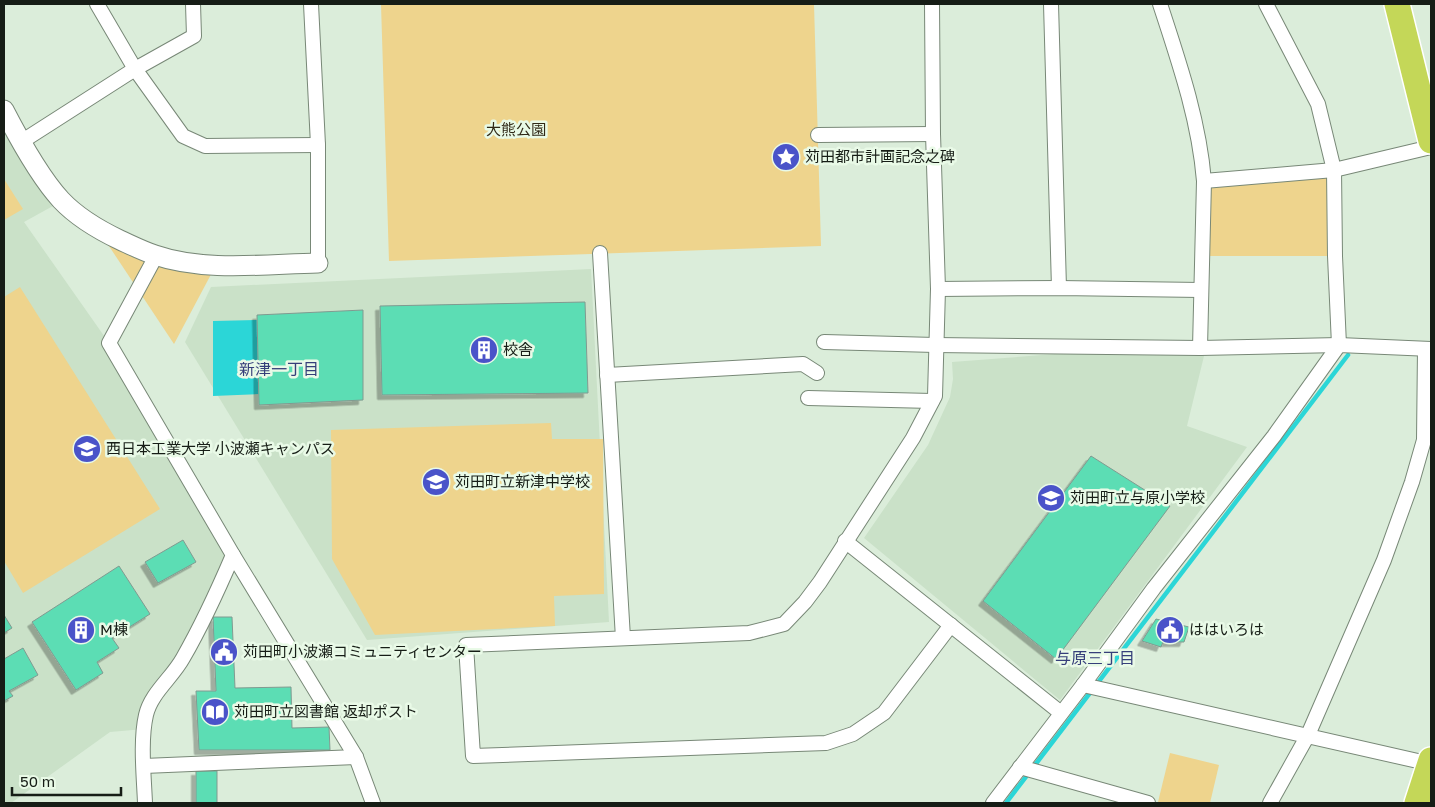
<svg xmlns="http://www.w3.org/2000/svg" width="1435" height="807" viewBox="0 0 1435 807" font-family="'Golos Text','Noto Sans JP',sans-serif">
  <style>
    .built { fill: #cae1c8 }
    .green { fill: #eed48d }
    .water { fill: #2bd6d7 }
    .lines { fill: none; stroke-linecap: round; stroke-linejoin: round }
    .stream { stroke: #2bd6d7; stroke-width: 4.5 }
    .building { fill: #5bddb4; stroke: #819a90; filter: url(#shadow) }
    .street-casing { stroke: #788877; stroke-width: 16 }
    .secondary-casing { stroke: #788877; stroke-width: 21 }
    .highway-casing { stroke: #fff; stroke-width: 28 }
    .street { stroke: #fff; stroke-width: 14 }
    .secondary { stroke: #fff; stroke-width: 19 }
    .highway { stroke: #c4d758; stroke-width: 25 }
    .labels { text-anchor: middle; stroke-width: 5; stroke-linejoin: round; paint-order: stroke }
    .park-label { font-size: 15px; fill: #302917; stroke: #e9fae7 }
    .poi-label { font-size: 15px; fill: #161d16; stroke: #e9fae7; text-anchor: start }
    .neighbourhood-label { font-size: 16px; fill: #363f7a; stroke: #e9fae7 }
  </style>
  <defs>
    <filter id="shadow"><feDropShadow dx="-4.5" dy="4.5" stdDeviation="0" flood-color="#0004"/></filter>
  </defs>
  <rect width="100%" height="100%" fill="#dbedda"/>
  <g class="built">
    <path d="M4 117 62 201 24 222 109 343 233 555 144 729 110 732 11 803H4Z"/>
    <path d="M591 269 609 622 367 640 185 342 211 287Z"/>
    <path d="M1068 353 1204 356 1187 426 1247 447 1060 700 864 538 928 445 950 397 953 379 952 362Z"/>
  </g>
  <g class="green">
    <path d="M381 4H814L821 246 389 261Z"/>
    <path d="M1334 170 1335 256H1202L1204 181Z"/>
    <path d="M4 179 23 209 4 220Z"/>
    <path d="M99 231 216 265 174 344Z"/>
    <path d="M20 287 160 509 23 593 4 561V297Z"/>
    <path d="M551 423 552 439H603L604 594 554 596 555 626 375 635 332 559 331 430Z"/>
    <path d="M1170 753 1219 765 1210 803 1158 802Z"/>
  </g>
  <path class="water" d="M257 320 259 394 213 396V321Z"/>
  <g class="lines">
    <path class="stream" d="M1006 803 1348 355"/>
  </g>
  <g class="building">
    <path d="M585 302 588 393 382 395 380 306Z"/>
    <path d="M363 310V400L259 405 257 315Z"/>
    <path d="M1091 456 1170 506 1056 659 983 601Z"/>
    <path d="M183 540 196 562 158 583 145 562Z"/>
    <path d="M119 566 150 614 112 638 119 648 97 662 103 673 76 690 32 622Z"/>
    <path d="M4 615 12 628 4 633Z"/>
    <path d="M213 617H232L235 688 291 687 292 728 329 727 330 750H199L196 691H216Z"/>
    <path d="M1156 619 1189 627 1184 642H1163L1161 647 1142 641Z"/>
    <path d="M23 648 38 675 9 691 13 696 4 701V659Z"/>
    <rect x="196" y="771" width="21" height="32"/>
  </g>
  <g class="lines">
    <defs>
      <g id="street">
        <path d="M97 4 135 69 183 136 205 146 318 145"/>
        <path d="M311 4 318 145V263"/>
        <path d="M932 4 933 134 938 289 935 396 913 438 820 582 805 602 784 624 749 633 466 645 473 756 826 743 853 734 884 713 951 625"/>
        <path d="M1051 4 1059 288"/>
        <path d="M1160 4C1179 62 1199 120 1204 181L1200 348"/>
        <path d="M818 135 933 134"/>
        <path d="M21 142 135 69 194 36 193 4"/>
        <path d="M1204 181 1334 170 1431 147"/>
        <path d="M600 253 623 638"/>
        <path d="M156 256 109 343 233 555 356 757 373 803"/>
        <path d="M938 289 1059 288 1201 290"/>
        <path d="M824 342 935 345 1200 348 1339 345 1431 349"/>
        <path d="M607 375 803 364 817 373"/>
        <path d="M808 398 932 401"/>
        <path d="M845 541 1061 713"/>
        <path d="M1083 685 1431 764"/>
        <path d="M144 766 356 757"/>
        <path d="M1020 767 1148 803"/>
        <path d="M145 803C144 777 140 741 146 715 151 693 172 678 183 658 202 625 218 590 233 555"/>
        <path d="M993 803 1083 685 1154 588 1274 436 1339 345 1335 256 1334 170 1318 104 1266 4"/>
        <path d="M1270 803 1308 735 1384 560 1412 482 1424 440 1425 349"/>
      </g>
      <path id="secondary" d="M4 110C19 139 39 176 61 200 77 217 99 230 120 240 131 245 143 251 155 255 204 272 266 264 318 263"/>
      <g id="highway">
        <path d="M1397 4 1431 141"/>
        <path d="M1417 803 1431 760"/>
      </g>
    </defs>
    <use href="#street" class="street-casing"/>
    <use href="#secondary" class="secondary-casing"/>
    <use href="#highway" class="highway-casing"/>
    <use href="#street" class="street"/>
    <use href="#secondary" class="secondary"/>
    <use href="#highway" class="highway"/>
  </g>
  <defs>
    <symbol id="sight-disc" viewBox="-11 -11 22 22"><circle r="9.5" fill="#4a53c9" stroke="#e9fae7"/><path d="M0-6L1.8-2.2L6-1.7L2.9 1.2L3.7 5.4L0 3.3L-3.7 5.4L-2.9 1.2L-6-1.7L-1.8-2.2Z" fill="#fff"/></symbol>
    <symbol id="building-disc" viewBox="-11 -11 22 22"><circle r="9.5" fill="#4a53c9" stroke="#e9fae7"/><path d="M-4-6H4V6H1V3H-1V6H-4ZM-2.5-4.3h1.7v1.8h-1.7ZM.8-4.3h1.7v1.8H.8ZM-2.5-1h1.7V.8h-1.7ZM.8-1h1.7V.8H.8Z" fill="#fff"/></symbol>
    <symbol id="university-disc" viewBox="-11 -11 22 22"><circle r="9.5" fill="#4a53c9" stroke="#e9fae7"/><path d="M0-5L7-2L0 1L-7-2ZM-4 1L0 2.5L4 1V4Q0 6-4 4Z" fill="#fff"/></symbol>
    <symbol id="school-disc" viewBox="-11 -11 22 22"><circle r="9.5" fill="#4a53c9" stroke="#e9fae7"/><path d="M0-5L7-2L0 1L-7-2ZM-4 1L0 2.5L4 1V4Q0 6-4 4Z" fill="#fff"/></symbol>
    <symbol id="civic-disc" viewBox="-11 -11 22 22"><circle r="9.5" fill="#4a53c9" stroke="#e9fae7"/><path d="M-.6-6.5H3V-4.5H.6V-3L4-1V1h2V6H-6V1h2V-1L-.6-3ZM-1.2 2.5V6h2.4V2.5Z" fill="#fff"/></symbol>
    <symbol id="library-disc" viewBox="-11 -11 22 22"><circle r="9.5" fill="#4a53c9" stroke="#e9fae7"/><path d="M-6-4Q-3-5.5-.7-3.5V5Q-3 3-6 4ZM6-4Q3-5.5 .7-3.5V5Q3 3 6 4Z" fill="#fff"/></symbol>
  </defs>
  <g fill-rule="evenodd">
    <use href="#sight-disc" x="770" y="141" width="32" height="32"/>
    <use href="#building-disc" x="468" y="334" width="32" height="32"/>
    <use href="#university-disc" x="71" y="433" width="32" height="32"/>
    <use href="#school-disc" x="420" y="466" width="32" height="32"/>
    <use href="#school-disc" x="1035" y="482" width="32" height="32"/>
    <use href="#building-disc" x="65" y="614" width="32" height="32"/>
    <use href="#civic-disc" x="1154" y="614" width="32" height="32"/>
    <use href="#civic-disc" x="208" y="636" width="32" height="32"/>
    <use href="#library-disc" x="199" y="696" width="32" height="32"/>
  </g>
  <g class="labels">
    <g class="park-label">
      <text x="516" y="135">大熊公園</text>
    </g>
    <g class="poi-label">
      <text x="805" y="162">苅田都市計画記念之碑</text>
      <text x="503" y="355">校舎</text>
      <text x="106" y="454">西日本工業大学 小波瀬キャンパス</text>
      <text x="455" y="487">苅田町立新津中学校</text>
      <text x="1070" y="503">苅田町立与原小学校</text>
      <text x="100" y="635">M棟</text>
      <text x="1189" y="635">ははいろは</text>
      <text x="243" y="657">苅田町小波瀬コミュニティセンター</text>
      <text x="234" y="717">苅田町立図書館 返却ポスト</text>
    </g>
    <g class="neighbourhood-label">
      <text x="279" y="375">新津一丁目</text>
      <text x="1095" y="664">与原三丁目</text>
    </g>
  </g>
  <rect width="1435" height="807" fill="none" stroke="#161d16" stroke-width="10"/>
  <path d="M12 787v8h109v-8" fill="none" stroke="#161d16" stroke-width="2.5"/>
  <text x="20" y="787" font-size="15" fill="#161d16" stroke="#e9fae7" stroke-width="4" paint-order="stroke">50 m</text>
</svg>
